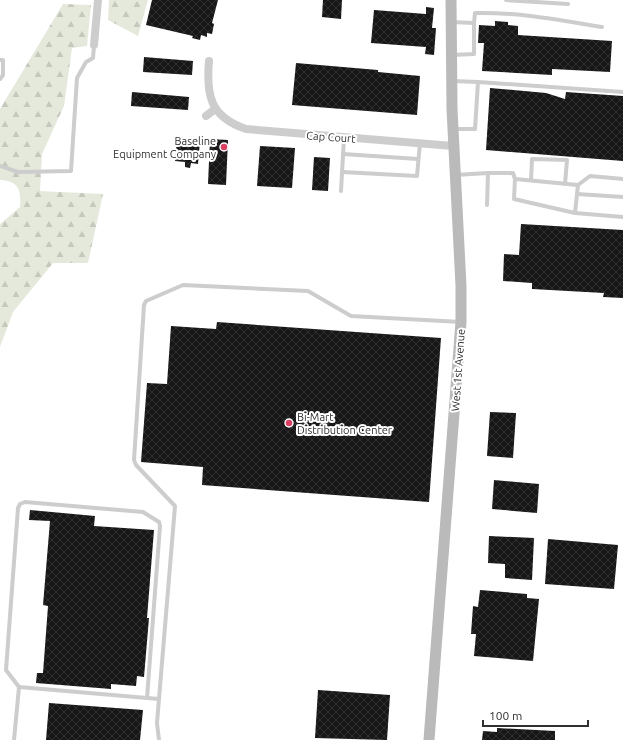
<svg xmlns="http://www.w3.org/2000/svg" width="623" height="740" viewBox="0 0 623 740" font-family="Ubuntu,sans-serif">
  <style>
    .forest { fill: url(#forest-firs) }
    .building { fill: url(#building-cross-hatch) }
    .lines { fill: none; stroke-linecap: round; stroke-linejoin: round }
    .lane { stroke: #cdcdcd; stroke-width: 4 }
    .street { stroke: #cdcdcd; stroke-width: 8 }
    .secondary { stroke: #bababa; stroke-width: 11 }
    .poi-dot { fill: #d94062; stroke: #fff; stroke-width: 1.5 }
    .labels { text-anchor: middle; stroke-width: 4; stroke-linejoin: round; paint-order: stroke }
    .street-label { font-size: 11px; fill: #303030; stroke: #fff }
    .poi-label { font-size: 11px; fill: #303030; stroke: #fff; text-anchor: end }
  </style>
  <defs>
    <pattern id="forest-firs" width="22" height="20" patternUnits="userSpaceOnUse"><rect width="22" height="20" fill="#e5e9dc"/><path d="M5 1l3.5 6h-7zM16 11l3.5 6h-7z" fill="#c5c8bd"/></pattern>
    <pattern id="building-cross-hatch" width="8" height="8" patternUnits="userSpaceOnUse"><rect width="8" height="8" fill="#171717"/><path d="M0 0l8 8M0 8l8-8" fill="none" stroke="#303030"/></pattern>
  </defs>
  <rect width="100%" height="100%" fill="#fff"/>
  <g class="forest">
    <path d="M109 0H148L138 36 108 20Z"/>
    <path d="M63 4 91 5 87 46 72 48 64 106 42 154 40 191 103 194 88 263H53L13 312 0 347V224L20 207C21 190 19 181 0 180V109Z"/>
  </g>
  <g class="building">
    <path d="M152 0H218L212 23 214 24 212 34 207 33V37L201 35 200 40 192 38 193 36 146 25Z"/>
    <path d="M323 0H342L341 19 322 17Z"/>
    <path d="M426 7 434 8 432 28H436L434 55 425 54 426 47 371 43 374 10 426 14Z"/>
    <path d="M495 21 508 22V25L518 26V35L612 41 610 72 552 69V75L482 71 484 43H478L479 25 495 26Z"/>
    <path d="M144 57 193 61 192 75 143 72Z"/>
    <path d="M296 63 378 70V72L420 76 417 115 292 105Z"/>
    <path d="M490 88 546 93 565 99 566 92 623 96V161L486 150Z"/>
    <path d="M132 92 189 97 188 110 131 106Z"/>
    <path d="M177 139 200 141 198 164 191 163 190 168 185 167V162L175 161Z"/>
    <path d="M210 139 228 140 226 185 208 184Z"/>
    <path d="M260 146 295 148 292 188 257 186Z"/>
    <path d="M314 157 330 158 328 191 312 190Z"/>
    <path d="M521 224 623 230V298L603 297 604 293 532 289V283L503 281 504 254 519 255Z"/>
    <path d="M217 322 441 338 429 502 202 485 203 467 141 462 147 383 167 384 171 326 216 329Z"/>
    <path d="M490 412 516 413 513 458 487 456Z"/>
    <path d="M494 480 539 484 537 513 492 509Z"/>
    <path d="M30 510 95 516 94 526 154 530 147 618H149L144 677 137 676 136 686 111 684V689L36 683 37 673H43L48 606 43 605 50 521 29 520Z"/>
    <path d="M489 536 534 538 532 580 505 578V564L488 563Z"/>
    <path d="M548 539 618 545 614 589 545 584Z"/>
    <path d="M480 590 527 594V598L539 599 533 661 474 656 476 634H471L473 606 478 607Z"/>
    <path d="M318 690 390 695 387 740 315 738Z"/>
    <path d="M49 703 143 710 140 740H46Z"/>
    <path d="M497 728 555 731V740H482L483 731 497 732Z"/>
  </g>
  <g class="lines">
    <g class="lane">
      <path d="M506 0 568 4"/>
      <path d="M451 22 474 23V54L452 55"/>
      <path d="M474 23 475 13C518 12 560 20 602 27"/>
      <path d="M0 60H3V75L0 79"/>
      <path d="M452 81 478 82"/>
      <path d="M454 129H475L478 82 623 92"/>
      <path d="M343 154 418 159"/>
      <path d="M0 166 18 172 71 171 77 78 86 62 93 58 94 45"/>
      <path d="M342 172 417 176 420 143"/>
      <path d="M488 173H513L515 179 514 199 575 213 623 217"/>
      <path d="M455 175 488 173 487 205"/>
      <path d="M515 179 578 185 590 176 623 179"/>
      <path d="M531 180 532 159 567 160 565 184"/>
      <path d="M341 191 344 138"/>
      <path d="M577 194 623 197"/>
      <path d="M575 213 578 185"/>
      <path d="M19 687 6 670 18 508 20 504 25 502 143 512 159 522 160 526 147 698"/>
      <path d="M14 740 19 687 159 699"/>
      <path d="M159 740 157 723 175 506 136 465 134 460 144 305 146 301 183 285 308 291 351 316 461 322"/>
    </g>
    <g class="street">
      <path d="M94 45 98 0"/>
      <path d="M209 61C206 95 210 117 246 129L453 146"/>
      <path d="M206 116 215 109"/>
    </g>
    <path class="secondary" d="M429 740 461 322V286L452 109 451 0"/>
  </g>
  <g class="poi-dot">
    <circle cx="224" cy="147" r="4"/>
    <circle cx="289" cy="423" r="4"/>
  </g>
  <g class="labels">
    <g class="street-label">
      <text transform="translate(331 137) rotate(4)" y="4">Cap Court</text>
      <text transform="translate(458 370) rotate(-86)" y="4">West 1st Avenue</text>
    </g>
    <g class="poi-label">
      <text x="216" y="145">Baseline<tspan x="216" dy="13">Equipment Company</tspan></text>
      <text x="297" y="421" text-anchor="start">Bi-Mart<tspan x="297" dy="13">Distribution Center</tspan></text>
    </g>
  </g>
  <path d="M483 720v6h105v-6" fill="none" stroke="#303030" stroke-width="2"/>
  <text x="489" y="720" font-size="12" fill="#303030" stroke="#ffffff" stroke-width="3" paint-order="stroke">100 m</text>
</svg>
